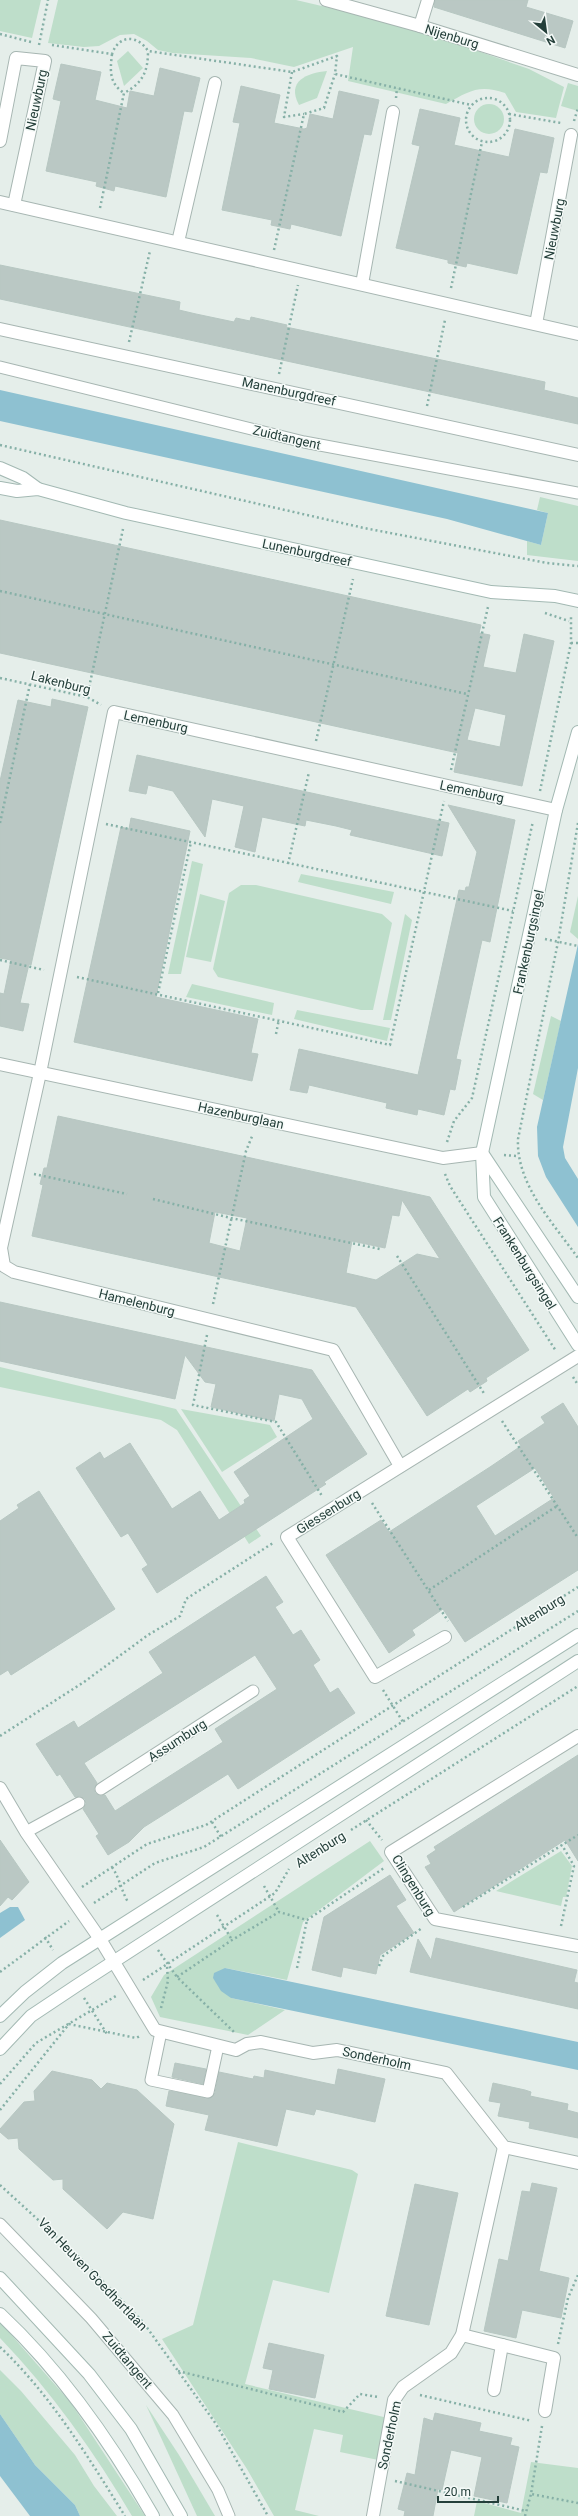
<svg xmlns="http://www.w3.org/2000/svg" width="578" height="2516" viewBox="0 0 578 2516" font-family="Roboto,sans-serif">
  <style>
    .green { fill: #bedeca }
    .water { fill: #8ec1d1 }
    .building { fill: #bac8c4; stroke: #b7c7c2; fill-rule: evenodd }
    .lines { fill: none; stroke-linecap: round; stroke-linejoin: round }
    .lane-casing { stroke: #a7b6b2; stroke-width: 13 }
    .street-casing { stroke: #a7b6b2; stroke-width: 14 }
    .secondary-casing { stroke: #a3b9b3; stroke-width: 14 }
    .path { stroke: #86b0a7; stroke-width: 2.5; stroke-dasharray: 2 3; stroke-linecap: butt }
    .lane { stroke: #fff; stroke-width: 11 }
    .street { stroke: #fff; stroke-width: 12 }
    .secondary { stroke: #fff; stroke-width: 12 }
    .labels { text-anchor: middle; stroke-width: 3; stroke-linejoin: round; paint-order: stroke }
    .street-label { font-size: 13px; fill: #243f3a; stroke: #f5faf8 }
  </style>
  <rect width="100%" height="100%" fill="#e5eeea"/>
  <g class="green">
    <path d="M0 0H41L32 38 0 31Z"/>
    <path d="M58 0H296L403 25 529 69 564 87 556 118 516 112 505 93C479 84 469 91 446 104L348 81 353 47 294 67 251 58 172 53 158 50 147 41 134 34 120 35 99 46 84 47 48 43Z"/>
    <path d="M128 51 143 68 124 86 117 61Z"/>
    <path d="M327 71 317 98 299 105C286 81 307 73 327 71Z"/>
    <path d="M568 83 578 86V111L561 106Z"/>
    <circle cx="489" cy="119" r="15"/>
    <path d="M540 497 578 506V561L527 555V541L541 545 548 513 537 510Z"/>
    <path d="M192 861 203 864 181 974H168Z"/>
    <path d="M301 874 394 892 391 904 298 882Z"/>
    <path d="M241 885H256L382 914 392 923 373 1010H361L218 977 213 969 229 893Z"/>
    <path d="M200 894 225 901 211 962 186 957Z"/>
    <path d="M578 896V939L570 932Z"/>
    <path d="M405 914 412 920 391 1020H383Z"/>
    <path d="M192 984 274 1003 272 1015 186 997Z"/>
    <path d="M297 1010 390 1028 387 1041 294 1019Z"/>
    <path d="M551 1016 561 1021 543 1100 533 1094Z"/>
    <path d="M0 1367 176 1409 261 1536 249 1544 177 1430 161 1420 0 1387Z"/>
    <path d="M181 1409 270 1425 277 1437 222 1472Z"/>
    <path d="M370 1841 384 1861 303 1922 287 1980 225 1968 231 1998 285 2010 248 2035 160 2017 151 1997 164 1975Z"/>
    <path d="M561 1851 572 1866 566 1897H563L561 1906 496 1891Z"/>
    <path d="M238 2142 352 2170 358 2174 329 2293 273 2280 245 2384 392 2419 383 2461 340 2452 343 2435 314 2429 295 2510 319 2516H274L247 2469 162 2339 193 2325Z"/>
    <path d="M0 2322 71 2403 145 2516H132C95 2453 51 2391 0 2338Z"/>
    <path d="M0 2370 21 2391 75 2455 94 2486 117 2516H80L75 2505 35 2465 0 2414Z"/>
    <path d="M146 2405 179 2455 215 2516H197Z"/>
    <path d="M531 2462 578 2468V2516H474L477 2501 521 2513Z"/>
  </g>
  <g class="water">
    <path d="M0 390 548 513 541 545 447 519 0 421Z"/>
    <path d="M578 944V1068L563 1147 565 1158 578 1179V1227L546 1177 538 1156 537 1127Z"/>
    <path d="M10 1907H18L25 1920 0 1938V1913Z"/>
    <path d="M225 1968 578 2042V2070L231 1998 221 1991 213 1978 214 1973Z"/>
    <path d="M0 2414 35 2465 75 2505 80 2516H30L0 2476Z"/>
  </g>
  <g class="building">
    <path d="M435 0H528L526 7 573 21 565 48 434 7Z"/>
    <path d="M61 64 101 72 95 100 127 108 130 91 154 96 160 68 200 78 192 112 184 111 166 197 115 186 114 191 96 186 97 182 46 171 61 101 53 99Z"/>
    <path d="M241 86 280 95 274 123 304 129 307 128 310 114 333 119 339 91 379 100 371 135 364 134 341 236 291 224 290 229 271 225 272 220 222 210 240 123 233 122Z"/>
    <path d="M420 109 460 118 454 145 509 157 515 129 554 138 547 173 540 172 517 274 467 263 466 267 448 263V260L396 248 420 146 412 144Z"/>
    <path d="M0 265 180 302 179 310 196 314 234 322 236 318 250 321 251 317 287 325 286 327 545 382 544 390 578 398V424L0 299Z"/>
    <path d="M0 520 481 625 479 633 490 635 483 667 516 673 524 634 554 641 522 786 454 772 458 753 0 653ZM475 708 506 715 500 747 467 740Z"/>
    <path d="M52 699 88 707 31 965 29 964 20 1003 29 1004 23 1031 0 1026V993L4 994 11 960 0 958V781L18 700 51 707Z"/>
    <path d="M137 755 449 823 442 856 350 835 352 830 336 826 306 820 305 826 262 817 255 852 235 847 244 806 212 799 205 837 173 791 148 785 146 794 129 791Z"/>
    <path d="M448 805 515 820 490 942 482 940 456 1059 461 1060 455 1090 450 1089 444 1115 418 1109 417 1115 386 1108 387 1103 309 1085 307 1093 290 1090 299 1049 418 1075 459 890 465 891 466 887H469L477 852Z"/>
    <path d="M131 818 190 831 156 997 258 1019 251 1053 258 1054 252 1081 74 1042 121 827 129 829Z"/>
    <path d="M58 1116 430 1197 529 1350 486 1378 487 1381 470 1392 468 1389 427 1416 356 1307 32 1236 43 1185 40 1184 44 1168H47ZM402 1200 440 1259 417 1254 376 1280 346 1273 352 1241 385 1248 392 1215 399 1216ZM215 1212 247 1218 240 1251 209 1243Z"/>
    <path d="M0 1302 312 1370 367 1454 324 1482 326 1484 157 1593 142 1569 148 1565 128 1533 121 1537 76 1468 100 1452 104 1459 130 1443 172 1509 200 1491 219 1520 245 1503 244 1500 250 1496 234 1472 313 1419 302 1399 279 1394 274 1421 211 1407 216 1384 205 1382 185 1355 175 1399 0 1361Z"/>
    <path d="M563 1403 578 1427V1570L465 1642 443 1609 412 1630 415 1635 389 1653 326 1555 381 1520 389 1532 490 1467 521 1446 518 1441 545 1423 541 1417ZM535 1468 554 1498 495 1536 476 1506Z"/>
    <path d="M39 1491 115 1609 11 1675 8 1670 0 1675V1521L19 1508 17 1505Z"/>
    <path d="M266 1576 283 1602 275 1607 293 1635 301 1630 320 1660 313 1665 330 1693 338 1688 355 1713 238 1789 228 1774 144 1827 129 1842 108 1855 96 1836 99 1834 83 1809 86 1804 85 1799 80 1796 75 1797 60 1774 57 1776 36 1744 74 1721 78 1728 163 1673 149 1652ZM255 1655 277 1689 215 1729 223 1742 115 1811 105 1795 101 1796 95 1793 94 1789 97 1783 84 1763Z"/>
    <path d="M578 1755V1861L565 1840 454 1912 425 1867 431 1864 427 1856 436 1850 434 1847Z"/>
    <path d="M0 1840 29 1882 12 1900 8 1897 0 1906Z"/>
    <path d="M390 1875 406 1900 396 1906 414 1933 380 1955 376 1974 343 1967 341 1977 312 1970 324 1917Z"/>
    <path d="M436 1938 577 1970 574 1982 578 1983V2009L410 1972 418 1939 431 1960Z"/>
    <path d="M175 2063 206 2069 203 2084 172 2077Z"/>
    <path d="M338 2069 385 2079 375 2122 316 2109 314 2115 286 2109 277 2146 205 2130 209 2115 166 2106 169 2091 211 2098 215 2093 219 2072 253 2079 254 2076 264 2078 265 2070 335 2085Z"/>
    <path d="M52 2071 92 2080 101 2089 107 2083 137 2090 174 2124 153 2219 123 2212 107 2229 63 2189V2179L53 2180 19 2149 18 2138 8 2139 0 2132V2129L24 2102 35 2101 34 2091Z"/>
    <path d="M493 2083 525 2090 531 2092 530 2096 568 2104 567 2110 578 2113V2138L529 2128 530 2122 498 2116 501 2103 489 2101Z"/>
    <path d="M532 2183 557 2188 539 2271 569 2278 561 2318 522 2310 516 2338 484 2331 499 2259 508 2261 522 2191 530 2192Z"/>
    <path d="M415 2184 458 2193 429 2325 386 2316Z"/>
    <path d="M269 2343 324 2355 315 2398 269 2389 273 2370 263 2368Z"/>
    <path d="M435 2413 481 2423 479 2431 512 2438 510 2445 519 2447 507 2503 474 2496 482 2457 451 2450 442 2490 438 2489 433 2516H404L405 2511 398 2509 407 2473 415 2475 424 2418 433 2421Z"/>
  </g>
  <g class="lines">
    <defs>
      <g id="lane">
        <path d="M0 367 304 442 578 493"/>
        <path d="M101 1789 253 1691"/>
        <path d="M26 1832 79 1803"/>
        <path d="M161 2032 151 2080 208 2092 218 2046"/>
        <path d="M0 2224 91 2318 173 2415 218 2490 229 2516"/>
      </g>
      <g id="street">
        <path d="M326 0 420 26 578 75"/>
        <path d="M420 26 428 0"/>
        <path d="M0 141 16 58 45 61 14 205"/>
        <path d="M0 202 578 334"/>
        <path d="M178 242 215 83"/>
        <path d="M362 284 393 112"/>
        <path d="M536 324 571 135"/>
        <path d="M0 329 578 455"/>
        <path d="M0 1064 443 1158 482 1153"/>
        <path d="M400 1466 333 1350 14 1272 4 1266 1 1248 40 1073 114 712 556 810"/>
        <path d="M445 1637 375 1677 287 1537 578 1356"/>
        <path d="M578 1736 391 1852 435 1919 578 1946"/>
        <path d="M0 1788 26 1832 100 1939 155 2030 236 2050 247 2044 261 2042 313 2053 337 2050 446 2073 504 2147 578 2163"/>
        <path d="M462 2335 554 2358 545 2411"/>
        <path d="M494 2390 502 2345"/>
        <path d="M373 2516 394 2400 403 2387 451 2353 462 2335 504 2147"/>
      </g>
      <g id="secondary">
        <path d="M0 468 23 478 38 489"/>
        <path d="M0 488 17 491 38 489 126 513 491 592 555 596 578 601"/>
        <path d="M578 732 556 810 482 1153 484 1197 578 1345"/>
        <path d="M482 1153 578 1297"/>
        <path d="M0 2016 25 1992 62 1963 578 1635"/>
        <path d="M0 2049 31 2016 76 1986 578 1661"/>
        <path d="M0 2278 89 2374 131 2429 181 2516"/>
        <path d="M0 2314C61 2371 112 2444 153 2516"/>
      </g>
    </defs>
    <use href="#lane" class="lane-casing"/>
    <use href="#street" class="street-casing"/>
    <use href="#secondary" class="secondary-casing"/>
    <g class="path">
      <path d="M0 34 31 42"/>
      <path d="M39 45 48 0"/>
      <path d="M52 45 112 54C119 34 138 35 148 51L292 72 337 56 335 74 471 105"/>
      <path d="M112 54C110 71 109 83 124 93"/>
      <path d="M292 72 284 117 304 114"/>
      <circle cx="488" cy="120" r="22"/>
      <path d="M396 98 397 88"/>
      <path d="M509 114 561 123"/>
      <path d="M574 121 578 108"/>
      <path d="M100 208 124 93C143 83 148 71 148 51"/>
      <path d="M274 250 304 114 324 108 335 74"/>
      <path d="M451 288 482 142"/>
      <path d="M129 342 150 251"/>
      <path d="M279 374 298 285"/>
      <path d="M427 406 445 320"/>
      <path d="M0 445 364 528 547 563 578 566"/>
      <path d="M0 591 467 694"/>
      <path d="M545 613 569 621"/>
      <path d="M571 643H578"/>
      <path d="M0 678 87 697 101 705"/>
      <path d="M87 697 123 529"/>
      <path d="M316 741 353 579"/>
      <path d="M451 770 488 607"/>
      <path d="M540 791 571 643V615"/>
      <path d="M0 823 30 684"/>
      <path d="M578 823 558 942 518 1139C516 1184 553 1223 578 1258"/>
      <path d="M106 824 513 911"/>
      <path d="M288 864 309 772"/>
      <path d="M545 939 578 946"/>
      <path d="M0 960 44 970"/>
      <path d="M77 977 390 1045 444 801"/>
      <path d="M158 993 191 842"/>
      <path d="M276 1034 279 1019"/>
      <path d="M447 1142 454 1121 472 1098 533 821"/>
      <path d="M504 1155 517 1156"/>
      <path d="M34 1174 127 1194"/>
      <path d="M445 1174 450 1186 556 1351"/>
      <path d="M153 1199 231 1218 380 1249"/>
      <path d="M397 1256 485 1395"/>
      <path d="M213 1304 246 1151 253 1134"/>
      <path d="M207 1335 193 1405 276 1422 322 1496"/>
      <path d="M573 1377 578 1385"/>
      <path d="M502 1421 578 1538"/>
      <path d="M372 1503 448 1621"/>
      <path d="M429 1590 557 1506"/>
      <path d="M383 1690 403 1722"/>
      <path d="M0 1736 84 1682 148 1635 180 1616 186 1599 273 1543"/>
      <path d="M366 1820 382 1840"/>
      <path d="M212 1822 221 1837"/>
      <path d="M351 1830 578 1686"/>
      <path d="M112 1867C120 1879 121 1890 128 1902"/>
      <path d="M264 1886 279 1912"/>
      <path d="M82 1887 147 1844 206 1825 578 1587"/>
      <path d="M94 1903 155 1863 204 1847 578 1611"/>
      <path d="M463 1907 578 1835"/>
      <path d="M217 1915 232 1940"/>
      <path d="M561 1926 574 1866 562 1845"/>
      <path d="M45 1937 53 1950"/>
      <path d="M158 1950 177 1977 235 2033"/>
      <path d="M379 1966 383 1956 422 1928"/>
      <path d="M297 1968 307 1920"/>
      <path d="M0 1972 69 1921"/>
      <path d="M177 1977 232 1940 279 1912 307 1920 384 1868"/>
      <path d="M143 1980 275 1893 289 1869"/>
      <path d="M84 1998 107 2034"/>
      <path d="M161 2008 168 1981 167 1966"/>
      <path d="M0 2084 36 2043 116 1996"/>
      <path d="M0 2110 69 2024 136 2038 140 2036"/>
      <path d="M0 2185 80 2258 143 2322 216 2424 268 2516"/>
      <path d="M558 2344 568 2298 578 2275"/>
      <path d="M0 2347C51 2395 88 2457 125 2516"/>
      <path d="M178 2371 343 2412 360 2394 378 2397"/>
      <path d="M420 2395 532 2421"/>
      <path d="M542 2426 531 2494 578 2503"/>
      <path d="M395 2481 526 2511"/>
      <path d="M525 2516 531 2494"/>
    </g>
    <use href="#lane" class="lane"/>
    <use href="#street" class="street"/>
    <use href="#secondary" class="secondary"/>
  </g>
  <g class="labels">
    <g class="street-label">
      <text transform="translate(452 36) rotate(17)" y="5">Nijenburg</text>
      <text transform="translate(36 100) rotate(-78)" y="5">Nieuwburg</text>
      <text transform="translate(554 229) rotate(-79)" y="5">Nieuwburg</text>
      <text transform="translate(289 391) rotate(12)" y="5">Manenburgdreef</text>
      <text transform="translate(287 437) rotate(13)" y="5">Zuidtangent</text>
      <text transform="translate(307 552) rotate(12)" y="5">Lunenburgdreef</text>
      <text transform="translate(61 682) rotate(14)" y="5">Lakenburg</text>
      <text transform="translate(156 721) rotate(12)" y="5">Lemenburg</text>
      <text transform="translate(472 791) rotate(12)" y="5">Lemenburg</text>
      <text transform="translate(528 942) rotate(-78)" y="5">Frankenburgsingel</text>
      <text transform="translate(241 1115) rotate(12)" y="5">Hazenburglaan</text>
      <text transform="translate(525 1263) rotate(58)" y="5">Frankenburgsingel</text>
      <text transform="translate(137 1302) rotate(14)" y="5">Hamelenburg</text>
      <text transform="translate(328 1511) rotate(-32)" y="5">Giessenburg</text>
      <text transform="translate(539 1612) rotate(-32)" y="5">Altenburg</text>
      <text transform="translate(177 1740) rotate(-33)" y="5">Assumburg</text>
      <text transform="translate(320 1849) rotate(-32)" y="5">Altenburg</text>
      <text transform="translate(414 1885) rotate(58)" y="5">Clingenburg</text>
      <text transform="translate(377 2058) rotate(12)" y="5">Sonderholm</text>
      <text transform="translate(93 2274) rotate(46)" y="5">Van Heuven Goedhartlaan</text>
      <text transform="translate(128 2360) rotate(50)" y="5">Zuidtangent</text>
      <text transform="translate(389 2435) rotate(-78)" y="5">Sonderholm</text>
    </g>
  </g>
  <g transform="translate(546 32) rotate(151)" stroke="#f5faf8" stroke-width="3" paint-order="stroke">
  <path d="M0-3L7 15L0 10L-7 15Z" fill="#243f3a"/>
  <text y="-6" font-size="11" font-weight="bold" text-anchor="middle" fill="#243f3a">N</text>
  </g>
  <path d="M438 2496v6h60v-6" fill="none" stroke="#243f3a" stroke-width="2"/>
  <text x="444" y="2496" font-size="12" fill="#243f3a" stroke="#f5faf8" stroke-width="3" paint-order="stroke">20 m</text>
</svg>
